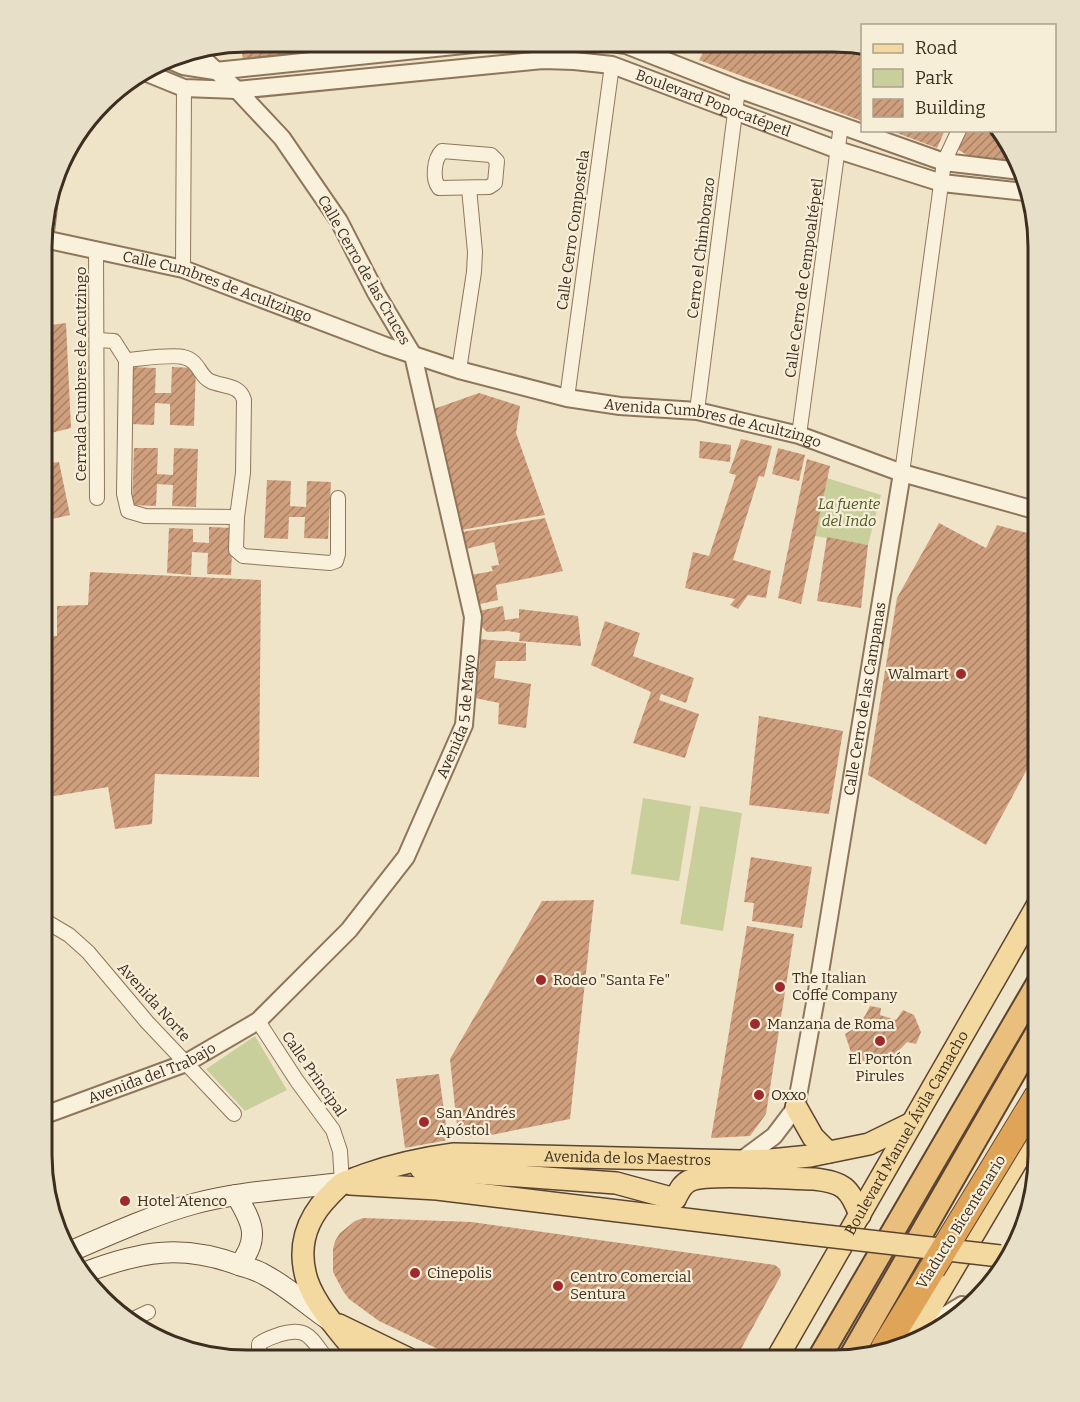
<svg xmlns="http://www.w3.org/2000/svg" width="1080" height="1402" viewBox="0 0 1080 1402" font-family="Bitter,serif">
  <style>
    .green { fill: #c9cf9b }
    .building { fill: url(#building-hatch) }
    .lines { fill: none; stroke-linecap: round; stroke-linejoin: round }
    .minor-casing { stroke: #8d765c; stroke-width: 16 }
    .tertiary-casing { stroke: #8d765c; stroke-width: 20 }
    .secondary-casing { stroke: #6f573f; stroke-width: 22 }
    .primary-casing { stroke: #5b4430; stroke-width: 24 }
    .trunk-casing { stroke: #5b4430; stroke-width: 26 }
    .motorway-casing { stroke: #5b4430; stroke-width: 28 }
    .minor { stroke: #faf1dc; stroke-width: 14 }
    .tertiary { stroke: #faf1dc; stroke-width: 16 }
    .secondary { stroke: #faf1dc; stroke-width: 20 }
    .primary { stroke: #f3d9a0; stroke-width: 21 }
    .trunk { stroke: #eabe7c; stroke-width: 22 }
    .motorway { stroke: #e0a458; stroke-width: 26 }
    .primary-bridge-casing { stroke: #5b4430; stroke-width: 24; stroke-linecap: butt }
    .motorway-bridge-casing { stroke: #5b4430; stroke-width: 28; stroke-linecap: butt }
    .primary-bridge { stroke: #f3d9a0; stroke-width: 21 }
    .motorway-bridge { stroke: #e0a458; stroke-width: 26 }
    .poi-dot { fill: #9e2a2b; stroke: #f7eed8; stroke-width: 2 }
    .labels { text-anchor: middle; stroke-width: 4.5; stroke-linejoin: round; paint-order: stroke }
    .street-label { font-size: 15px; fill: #3d2e20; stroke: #f7eed8 }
    .park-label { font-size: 15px; font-style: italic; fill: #4d5a26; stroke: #f7eed8 }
    .poi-label { font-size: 15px; fill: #3d2e20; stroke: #f7eed8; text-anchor: start }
    .rim { fill: none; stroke: #3d2e20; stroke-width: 3 }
  </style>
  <defs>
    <pattern id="building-hatch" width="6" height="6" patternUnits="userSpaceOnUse" patternTransform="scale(1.5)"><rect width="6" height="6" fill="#cf9f7d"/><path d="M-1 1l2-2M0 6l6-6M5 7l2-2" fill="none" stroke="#a98266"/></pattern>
  </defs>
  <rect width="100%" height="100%" fill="#f0e4c8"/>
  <g class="green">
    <path d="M827 478 881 495 868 545 815 536Z"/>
    <path d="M643 798 691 806 679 881 631 874Z"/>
    <path d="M700 806 742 813 723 931 680 924Z"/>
    <path d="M255 1036 287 1090 245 1111 206 1069Z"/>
  </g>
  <g class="building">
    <path d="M248 42H405V44L243 61 241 43Z"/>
    <path d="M862 45V121L699 60 703 53Z"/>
    <path d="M889 130H945L937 148Z"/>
    <path d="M968 130H994L1017 156 1018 162 967 155 957 149Z"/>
    <path d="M66 323 71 428 43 435 44 326Z"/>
    <path d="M132 367 156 368 155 393H171L172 367 196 368 194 426 170 425V404L155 403 154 425 130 424Z"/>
    <path d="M479 393 520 406 516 433 545 515 461 530 431 410Z"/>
    <path d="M741 439 772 446 764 477 759 476 733 560 771 571 766 598 748 595 738 609 730 605 735 599 685 588 693 552 709 556 736 475 729 473Z"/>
    <path d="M700 441 731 445 730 462 699 458Z"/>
    <path d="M134 448H158L157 474 173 475 174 448 198 449 196 507 172 506 173 485 157 484 156 506 132 505Z"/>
    <path d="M778 448 805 455 799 481 772 474Z"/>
    <path d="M807 459 830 466 801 604 778 598Z"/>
    <path d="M59 462 70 515 43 521V464Z"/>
    <path d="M267 480 291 481 290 506 306 507 307 481 331 482 328 539 304 538 305 517H289L288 539 264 538Z"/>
    <path d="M545 518 563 571 496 585 498 600 476 605 471 575 493 571 491 566 499 565 494 542 466 549 462 532Z"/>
    <path d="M939 523 986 548 997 525 1038 536V749L986 845 868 775 897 598Z"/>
    <path d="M209 527 233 528 231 575 207 574 208 553 192 552 191 575 167 573 169 528 193 529V542L209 543Z"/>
    <path d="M827 537 868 545 861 608 817 601Z"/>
    <path d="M90 572 261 580 259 777 155 774 152 824 115 829 108 787 43 798V636H57V606L88 605Z"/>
    <path d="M503 606 505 620 519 618V609L578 616 581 646 519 641 520 633 508 631 487 632 479 624 478 611Z"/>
    <path d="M605 621 640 633 633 656 694 678 686 703 661 694 659 700 699 714 685 758 633 743 651 692 591 665Z"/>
    <path d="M479 639 526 643V661H496L494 678 531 684 526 728 498 724 499 703 475 698 480 660Z"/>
    <path d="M759 716 843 731 829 814 749 805Z"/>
    <path d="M751 857 812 867 802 928 752 921 754 903 744 902Z"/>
    <path d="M594 900 570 1119 486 1136 458 1137 450 1059 542 901Z"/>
    <path d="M747 926 794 934 766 1114 750 1136 711 1138Z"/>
    <path d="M870 1006 881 1008 880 1015 896 1020 903 1010 914 1015 921 1032 916 1044 907 1042 885 1065 853 1059 845 1034 853 1029 865 1016Z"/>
    <path d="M439 1074 448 1140 405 1148 396 1079Z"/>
    <path d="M363 1218 472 1222 775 1265 780 1269 781 1275 735 1360 459 1359 379 1321 349 1299 343 1291 333 1272V1249L335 1241 340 1233 355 1221Z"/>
  </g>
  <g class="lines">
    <defs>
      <g id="minor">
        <path d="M628 45 658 43"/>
        <path d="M442 151 491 155 497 161 495 183 489 187 439 188C432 179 434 159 442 151Z"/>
        <path d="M46 240 51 199"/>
        <path d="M96 250 97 498"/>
        <path d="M183 269 184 88"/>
        <path d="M98 340 114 341 126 360C140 359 172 354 183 357 199 360 199 376 210 381 222 387 240 384 244 400L243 473 237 517 236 550 243 556 330 563 336 561 338 554V498"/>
        <path d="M126 360 124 494 128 511 145 516 237 517"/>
        <path d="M459 370 474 272 475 252 469 188"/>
        <path d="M567 398 612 65"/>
        <path d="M697 411 738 89"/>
        <path d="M799 435 841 125"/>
        <path d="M902 473 944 162 959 130"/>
        <path d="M42 919 69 935 88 952 147 1022 234 1114"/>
        <path d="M258 1021 297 1081 333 1130 340 1151 342 1183"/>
        <path d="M129 1321 148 1312"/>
        <path d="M259 1358V1344C265 1339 273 1337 281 1334 308 1326 311 1339 327 1359"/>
      </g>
      <g id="tertiary">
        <path d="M612 43 626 45 738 89 944 162 1020 171"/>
        <path d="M169 60 183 66 215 71 483 43"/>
        <path id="s1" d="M147 73 184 88 237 90 543 60 574 61 612 65 838 150 942 183 1025 192"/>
        <path id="s2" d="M44 239 183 269 386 346 459 370 567 398 620 406 697 411 799 435 902 473 1038 511"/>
        <path id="s3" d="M42 1116 186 1063 258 1021 349 930 406 857 464 725 473 617 413 355 376 293 339 221 282 138 237 90 195 51"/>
        <path id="s4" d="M739 1162 774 1136 796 1107 815 1003 902 473"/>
        <path d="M923 1339 947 1314 962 1305"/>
      </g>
      <g id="secondary">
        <path d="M236 1195C252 1222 261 1238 239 1265"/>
        <path d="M69 1252C109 1235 150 1216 193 1204 241 1191 292 1189 342 1183"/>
        <path d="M86 1272C142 1251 182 1244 239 1265 248 1268 257 1270 265 1275 288 1287 308 1306 329 1320"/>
      </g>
      <g id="primary">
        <path d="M796 1107 813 1137 828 1152"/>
        <path d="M421 1169 616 1183 675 1199"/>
        <path d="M350 1184 437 1189 800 1233"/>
        <path d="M675 1199C679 1192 681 1185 689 1181 705 1172 791 1179 814 1179 843 1182 850 1188 860 1215"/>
        <path d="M339 1325 409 1359"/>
        <path d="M910 1342 1038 1125"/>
        <path id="s5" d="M362 1359C344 1337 316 1307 307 1280 297 1248 306 1219 329 1196 333 1192 338 1186 343 1183 349 1180 357 1178 364 1175 393 1165 424 1158 454 1154L741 1161 770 1160 810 1156 869 1144 912 1123"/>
        <path id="s6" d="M776 1360 1038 904"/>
      </g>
      <g id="trunk">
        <path d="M851 1356 1038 1031"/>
        <path d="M818 1360 1038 983"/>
      </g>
      <path id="motorway" d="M884 1348 932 1269"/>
    </defs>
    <use href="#minor" class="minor-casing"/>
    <use href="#tertiary" class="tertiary-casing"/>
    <use href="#secondary" class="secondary-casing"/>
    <use href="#primary" class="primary-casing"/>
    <use href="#trunk" class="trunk-casing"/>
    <use href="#motorway" class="motorway-casing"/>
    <use href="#minor" class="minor"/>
    <use href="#tertiary" class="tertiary"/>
    <use href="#secondary" class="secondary"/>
    <use href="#primary" class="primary"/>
    <use href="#trunk" class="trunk"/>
    <use href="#motorway" class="motorway"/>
    <defs>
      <path id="primary-bridge" d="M800 1233 1000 1256"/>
      <path id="motorway-bridge" d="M932 1269 1038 1095"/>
    </defs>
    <use href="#primary-bridge" class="primary-bridge-casing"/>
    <use href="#motorway-bridge" class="motorway-bridge-casing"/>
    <use href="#primary-bridge" class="primary-bridge"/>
    <use href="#motorway-bridge" class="motorway-bridge"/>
  </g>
  <g class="poi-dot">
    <circle cx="961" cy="674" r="6"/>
    <circle cx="541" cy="980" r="6"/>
    <circle cx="780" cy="987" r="6"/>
    <circle cx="755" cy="1024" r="6"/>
    <circle cx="880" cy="1041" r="6"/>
    <circle cx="759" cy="1095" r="6"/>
    <circle cx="424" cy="1122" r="6"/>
    <circle cx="125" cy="1201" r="6"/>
    <circle cx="415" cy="1273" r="6"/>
    <circle cx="558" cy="1286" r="6"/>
  </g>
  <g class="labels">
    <g class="street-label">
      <text dy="5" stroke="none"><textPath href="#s1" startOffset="578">Boulevard Popocatépetl</textPath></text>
      <text transform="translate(573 230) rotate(-82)" y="5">Calle Cerro Compostela</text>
      <text transform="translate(701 248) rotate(-83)" y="5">Cerro el Chimborazo</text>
      <text transform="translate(364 270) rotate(60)" y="5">Calle Cerro de las Cruces</text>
      <text transform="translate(804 278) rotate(-82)" y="5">Calle Cerro de Cempoaltépetl</text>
      <text dy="5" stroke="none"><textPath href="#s2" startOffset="180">Calle Cumbres de Acultzingo</textPath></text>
      <text transform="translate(81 374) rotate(-90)" y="5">Cerrada Cumbres de Acutzingo</text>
      <text dy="5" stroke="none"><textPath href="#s2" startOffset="696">Avenida Cumbres de Acultzingo</textPath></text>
      <text dy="5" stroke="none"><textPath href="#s4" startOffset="494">Calle Cerro de las Campanas</textPath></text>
      <text dy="5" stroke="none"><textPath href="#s3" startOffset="609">Avenida 5 de Mayo</textPath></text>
      <text transform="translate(154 1002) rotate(48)" y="5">Avenida Norte</text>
      <text dy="5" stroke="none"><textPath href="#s3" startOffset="118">Avenida del Trabajo</textPath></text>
      <text transform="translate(314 1074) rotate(55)" y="5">Calle Principal</text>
      <text dy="5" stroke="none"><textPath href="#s6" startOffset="262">Boulevard Manuel Ávila Camacho</textPath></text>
      <text dy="5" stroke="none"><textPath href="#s5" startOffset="496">Avenida de los Maestros</textPath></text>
      <text transform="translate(961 1222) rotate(-58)" y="5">Viaducto Bicentenario</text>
    </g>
    <g class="park-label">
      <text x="849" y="509">La fuente<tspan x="849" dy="17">del Indo</tspan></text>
    </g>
    <g class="poi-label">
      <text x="949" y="679" text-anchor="end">Walmart</text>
      <text x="792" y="983">The Italian<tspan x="792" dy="17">Coffe Company</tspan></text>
      <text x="553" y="985">Rodeo "Santa Fe"</text>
      <text x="767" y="1029">Manzana de Roma</text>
      <text x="880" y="1064" text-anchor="middle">El Portón<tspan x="880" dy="17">Pirules</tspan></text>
      <text x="771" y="1100">Oxxo</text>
      <text x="436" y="1118">San Andrés<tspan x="436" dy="17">Apóstol</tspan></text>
      <text x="137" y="1206">Hotel Atenco</text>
      <text x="427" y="1278">Cinepolis</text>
      <text x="570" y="1282">Centro Comercial<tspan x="570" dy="17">Sentura</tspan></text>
    </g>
  </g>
  <path d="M0 0H1080V1402H0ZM247 52H833A195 195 0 0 1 1028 247V1155A195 195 0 0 1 833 1350H247A195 195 0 0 1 52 1155V247A195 195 0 0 1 247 52Z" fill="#e8dfc9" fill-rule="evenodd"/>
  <path class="rim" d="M247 52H833A195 195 0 0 1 1028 247V1155A195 195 0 0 1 833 1350H247A195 195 0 0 1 52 1155V247A195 195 0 0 1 247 52Z"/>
  <rect x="861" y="24" width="195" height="108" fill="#f7eed8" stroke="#ada18e" stroke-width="1.5"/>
  <rect x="873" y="44" width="30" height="9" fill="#f3d9a0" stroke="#ada18e" stroke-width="1.5"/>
  <text x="915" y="54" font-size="18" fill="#3d2e20">Road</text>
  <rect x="873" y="69" width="30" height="18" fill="#c9cf9b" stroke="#ada18e" stroke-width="1.5"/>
  <text x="915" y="84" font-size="18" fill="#3d2e20">Park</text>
  <rect x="873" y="99" width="30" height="18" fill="url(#building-hatch)" stroke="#ada18e" stroke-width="1.5"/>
  <text x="915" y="114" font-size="18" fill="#3d2e20">Building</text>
</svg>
